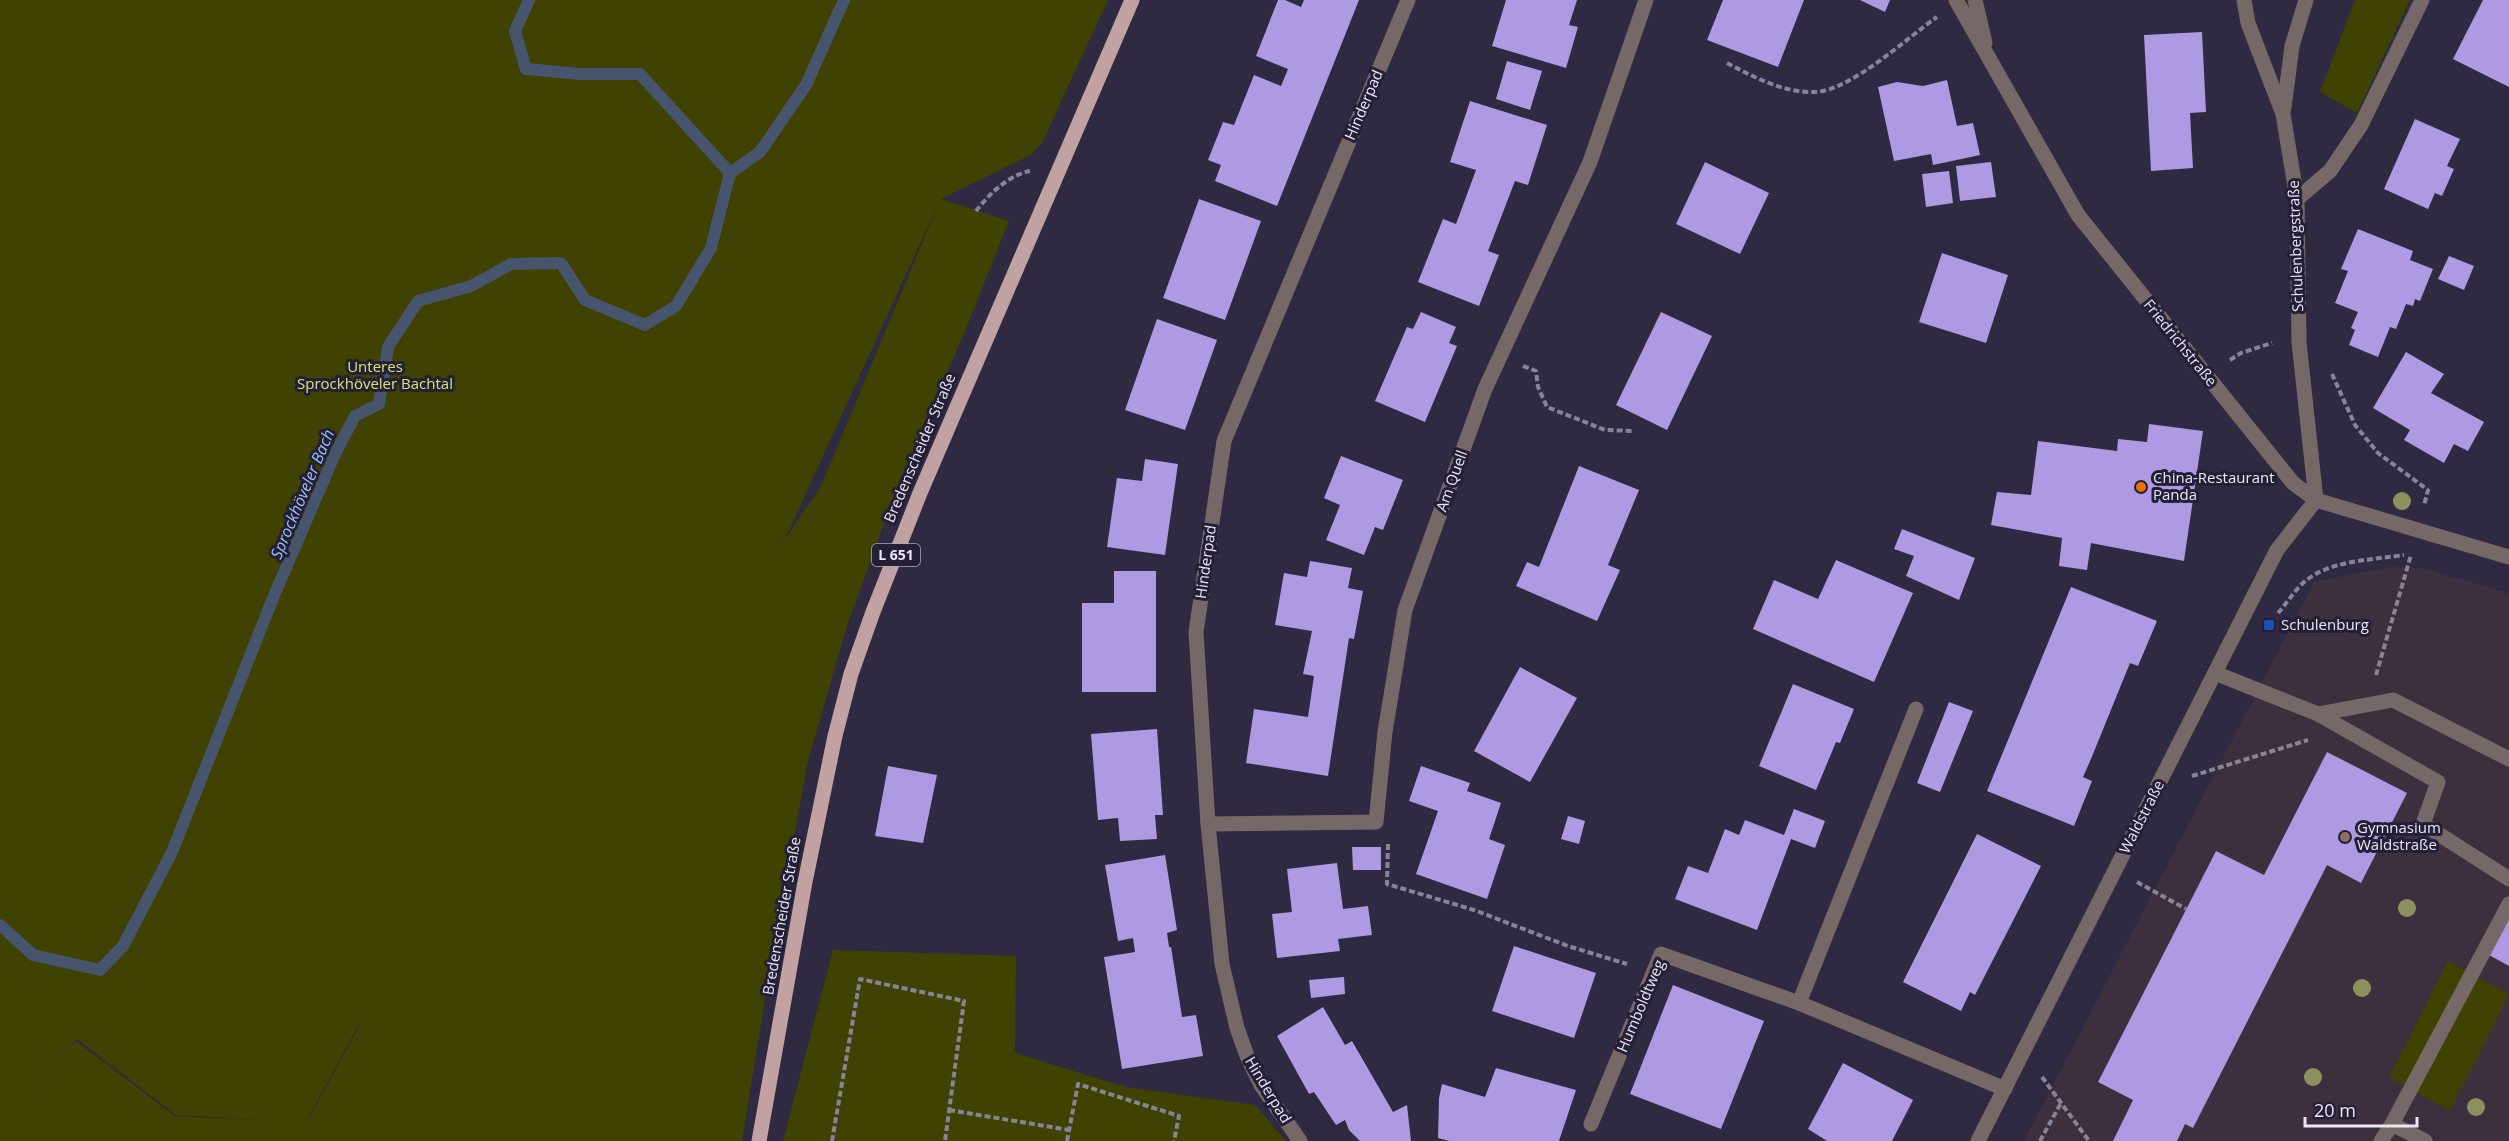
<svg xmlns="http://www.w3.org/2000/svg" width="2509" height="1141" viewBox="0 0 2509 1141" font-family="'Open Sans',sans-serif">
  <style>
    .education { fill: #3c303e }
    .green { fill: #3f4200; fill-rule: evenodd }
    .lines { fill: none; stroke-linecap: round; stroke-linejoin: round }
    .stream { stroke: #46546d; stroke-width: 12 }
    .building { fill: #ae99e3 }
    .path { stroke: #888397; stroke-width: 4; stroke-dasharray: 6 3; stroke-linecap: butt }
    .minor { stroke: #776868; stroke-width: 15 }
    .major { stroke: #c1a1a2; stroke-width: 15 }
    .tree { fill: #8d905d }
    .food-dot { fill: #e8710a; stroke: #251f36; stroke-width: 2 }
    .transit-dot { fill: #1a4fb4; stroke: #251f36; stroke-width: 2 }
    .education-dot { fill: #8d6e63; stroke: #251f36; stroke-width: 2 }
    .labels { text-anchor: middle; stroke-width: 6; stroke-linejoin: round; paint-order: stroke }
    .shield { fill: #251f36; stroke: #afaabc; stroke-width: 1.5 }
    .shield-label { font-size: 14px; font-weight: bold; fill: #eae6f6 }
    .street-label { font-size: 15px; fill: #eae6f6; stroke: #251f36 }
    .park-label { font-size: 15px; fill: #dae474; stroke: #251f36 }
    .poi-label { font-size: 15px; fill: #eae6f6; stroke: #251f36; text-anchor: start }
    .water-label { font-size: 16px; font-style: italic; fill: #9ac2f3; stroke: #251f36 }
  </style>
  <rect width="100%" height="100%" fill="#2f2941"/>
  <path class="education" d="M2393 566 2422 568 2509 593V1141H2024L2314 582Z"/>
  <g class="green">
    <path d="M0 0H1108L1042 143 1031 155 941 199 1009 221 964 334 900 480 847 626 808 761 775 938 742 1141H0ZM940 200 821 486 788 535 753 559 787 535ZM362 1021 309 1118H308L357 1028ZM77 1039 176 1115 276 1121 175 1116 76 1041 13 1105Z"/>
    <path d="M2355 0H2410L2357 113 2320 92Z"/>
    <path d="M833 950 1016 956 1015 1053 1126 1087 1255 1105 1286 1141H783Z"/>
    <path d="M2448 961 2509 994 2450 1111 2389 1077Z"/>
  </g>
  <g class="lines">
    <g class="stream">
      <path d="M730 173 760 152 806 85 844 0"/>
      <path d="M0 925 33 955 100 970 123 946 172 852 273 598 335 454 355 416 379 404 388 347 418 301 471 286 511 264 561 263 585 300 645 325 676 306 711 248 730 173 640 74H580L526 69 515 31 529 0"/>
    </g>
  </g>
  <g class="building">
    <path d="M1278 0H1285L1301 7 1304 0H1359L1277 206 1215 181 1221 165 1208 160 1223 122 1234 125 1254 75 1281 86 1288 69 1256 56Z"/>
    <path d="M1506 0H1577L1569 25 1578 27 1566 68 1492 46Z"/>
    <path d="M1723 0H1804L1778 67 1707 40Z"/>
    <path d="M1860 0H1890L1885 12Z"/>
    <path d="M2483 0H2509V87L2453 59Z"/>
    <path d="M2202 32 2206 112 2190 113 2193 168 2151 171 2144 35Z"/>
    <path d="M1507 61 1542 71 1530 110 1496 99Z"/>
    <path d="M1947 80 1957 126 1973 123 1980 155 1933 165 1931 154 1894 161 1878 87 1897 82 1923 86Z"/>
    <path d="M1470 101 1547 125 1528 185 1515 181 1488 251 1499 255 1479 306 1418 282 1443 219 1456 224 1476 170 1450 162Z"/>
    <path d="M2415 119 2460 139 2447 166 2454 169 2442 196 2435 193 2428 209 2384 189Z"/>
    <path d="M1705 162 1769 193 1740 254 1676 224Z"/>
    <path d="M1991 162 1996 197 1960 201 1956 166Z"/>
    <path d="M1949 171 1953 203 1926 207 1922 174Z"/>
    <path d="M1199 199 1261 221 1225 320 1163 298Z"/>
    <path d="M2358 229 2413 251 2410 260 2433 269 2420 301 2415 299 2413 306 2406 304 2396 329 2390 327 2378 357 2349 345 2355 330 2351 328 2358 312 2335 303 2348 271 2341 269Z"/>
    <path d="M1942 253 2008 275 1986 343 1919 322Z"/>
    <path d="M2449 256 2474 266 2464 290 2438 279Z"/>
    <path d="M1421 312 1456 327 1449 343 1457 346 1425 422 1375 401 1407 327 1413 329Z"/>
    <path d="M1661 312 1712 336 1667 430 1616 405Z"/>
    <path d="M1157 319 1217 340 1185 430 1125 410Z"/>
    <path d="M2406 352 2444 374 2431 393 2484 422 2468 451 2454 444 2444 463 2404 440 2410 430 2373 408Z"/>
    <path d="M2149 424 2203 431 2184 561 2091 543 2087 570 2059 566 2062 538 1991 525 1997 492 2031 495 2038 441 2117 451 2118 439 2147 442Z"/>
    <path d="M1341 456 1403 480 1383 530 1375 527 1364 555 1326 540 1340 505 1324 498Z"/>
    <path d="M1145 459 1178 464 1165 555 1107 547 1117 478 1142 481Z"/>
    <path d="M1579 466 1639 490 1608 565 1620 570 1597 621 1516 586 1527 562 1539 567Z"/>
    <path d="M1902 529 1975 558 1959 600 1906 576 1914 556 1894 549Z"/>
    <path d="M1836 560 1913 593 1874 682 1753 629 1774 580 1818 599Z"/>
    <path d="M1310 561 1352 568 1348 588 1363 591 1354 639 1349 638 1328 776 1246 763 1254 709 1308 717 1314 676 1303 674 1312 631 1275 625 1284 573 1307 577Z"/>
    <path d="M1114 571H1156V692H1082V603H1114Z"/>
    <path d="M2071 587 2157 621 2138 666 2130 663 2091 759 2083 777 2092 781 2074 826 1987 791Z"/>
    <path d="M1520 667 1577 698 1530 782 1474 751Z"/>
    <path d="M1793 684 1854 709 1840 743 1836 742 1816 790 1759 766Z"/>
    <path d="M1949 702 1973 711 1940 792 1917 783Z"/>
    <path d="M1157 729 1163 815H1155L1157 839 1120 841 1118 818 1098 820 1091 734Z"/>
    <path d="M2327 752 2407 793 2361 883 2327 865 2193 1128 2185 1124 2177 1141H2113L2133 1100 2098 1082 2216 851 2264 875Z"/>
    <path d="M888 766 937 775 923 843 875 836Z"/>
    <path d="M1421 766 1470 783 1467 791 1501 803 1489 839 1505 845 1487 899 1416 874 1438 811 1409 801Z"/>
    <path d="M1794 809 1825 821 1815 848 1791 839 1757 930 1675 899 1688 866 1708 873 1725 829 1739 835 1745 820 1784 835Z"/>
    <path d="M1568 816 1585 821 1579 844 1561 839Z"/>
    <path d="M1977 834 2041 866 1975 995 1970 992 1961 1011 1903 982Z"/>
    <path d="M1352 847H1381V870H1353Z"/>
    <path d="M1165 855 1177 930 1167 933 1169 947H1171L1182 1017 1196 1015 1203 1056 1122 1069 1104 957 1135 952 1133 938 1118 941 1105 865Z"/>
    <path d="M1337 863 1343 909 1368 906 1372 935 1338 939 1340 951 1277 958 1272 914 1292 912 1287 869Z"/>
    <path d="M2509 912V966L2489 955Z"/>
    <path d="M1514 946 1596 973 1574 1038 1492 1011Z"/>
    <path d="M1344 977 1345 994 1311 998 1309 980Z"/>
    <path d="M1673 985 1764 1021 1721 1129 1630 1094Z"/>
    <path d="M1323 1007 1345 1045 1352 1041 1393 1112 1407 1105 1411 1141H1360L1349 1130 1345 1120 1336 1125 1314 1092 1309 1094 1277 1036Z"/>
    <path d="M1843 1063 1913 1100 1892 1141H1827L1808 1129Z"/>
    <path d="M1496 1068 1576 1090 1559 1141H1449L1438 1138 1439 1098 1442 1084 1485 1097Z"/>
  </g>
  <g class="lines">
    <g class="path">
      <path d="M1727 63C1754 77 1783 93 1815 92 1850 91 1907 38 1937 17"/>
      <path d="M976 211C989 194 1009 175 1030 171"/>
      <path d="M2230 360 2241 353 2272 343"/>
      <path d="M1523 366 1536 371 1538 387 1547 407 1605 430 1634 431"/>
      <path d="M2332 374 2355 425 2378 453 2428 490 2424 505"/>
      <path d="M2278 613C2286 604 2293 593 2302 584 2327 560 2372 560 2404 555"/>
      <path d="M2376 675 2411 555"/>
      <path d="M2192 776 2308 740"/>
      <path d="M1388 844 1387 884 1474 910 1568 946 1627 964"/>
      <path d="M2137 882 2186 909"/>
      <path d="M2042 1077 2089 1141"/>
      <path d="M949 1110 1069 1130"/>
      <path d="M832 1141 860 979 964 1001 945 1141"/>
      <path d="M1067 1141 1078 1084 1179 1116 1174 1141"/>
      <path d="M2040 1141 2061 1103"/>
    </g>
    <g class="minor">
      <path d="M1956 0 2078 215 2293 483 2316 500 2509 557"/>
      <path d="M1975 0 1985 43"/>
      <path d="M2244 0 2248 23 2283 114 2297 199 2299 342 2316 500"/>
      <path d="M2284 108 2292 46 2306 0"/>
      <path d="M2297 199 2330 171 2361 125 2422 0"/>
      <path d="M2215 673 2318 714 2393 700 2509 759"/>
      <path d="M2318 714 2438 782 2423 824 2509 879"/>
      <path d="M1208 824 1376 822 1385 732 1405 610 1485 389 1590 162 1646 0"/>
      <path d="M1799 1003 1916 709"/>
      <path d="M1591 1124 1661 954 1799 1003 2005 1089"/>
      <path d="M2392 1124 2509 904"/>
      <path d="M1300 1141 1261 1085 1247 1056 1237 1028 1222 964 1208 824 1196 632 1224 441 1408 0"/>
      <path d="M1978 1141 2277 550 2316 500"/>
      <path d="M2381 1141 2392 1124 2425 1141"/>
    </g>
    <path class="major" d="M759 1141 805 882 835 736 851 674 873 612 920 493 1132 0"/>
  </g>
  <g class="tree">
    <circle cx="2402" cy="501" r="9"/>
    <circle cx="2407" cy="908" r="9"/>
    <circle cx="2362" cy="988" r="9"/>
    <circle cx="2313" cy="1077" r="9"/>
    <circle cx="2476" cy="1107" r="9"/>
  </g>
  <circle class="food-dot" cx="2141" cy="487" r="6"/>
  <rect class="transit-dot" x="2263" y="619" width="12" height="12" rx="3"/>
  <circle class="education-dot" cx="2345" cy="837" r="6"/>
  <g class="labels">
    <rect class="shield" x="872" y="544" width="48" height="22" rx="4.5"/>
    <g class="shield-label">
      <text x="896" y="560">L 651</text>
    </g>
    <g class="street-label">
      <text transform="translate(1364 105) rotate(-67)" y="5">Hinderpad</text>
      <text transform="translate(2296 246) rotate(-92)" y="5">Schulenbergstraße</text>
      <text transform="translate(2180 343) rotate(51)" y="5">Friedrichstraße</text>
      <text transform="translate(920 448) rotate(-67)" y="5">Bredenscheider Straße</text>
      <text transform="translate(1452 481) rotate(-70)" y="5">Am Quell</text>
      <text transform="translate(1206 562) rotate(-82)" y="5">Hinderpad</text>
      <text transform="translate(2142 817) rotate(-63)" y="5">Waldstraße</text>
      <text transform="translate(782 916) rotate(-80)" y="5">Bredenscheider Straße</text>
      <text transform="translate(1641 1006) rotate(-67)" y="5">Humboldtweg</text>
      <text transform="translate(1268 1090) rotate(59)" y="5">Hinderpad</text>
    </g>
    <g class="park-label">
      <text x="375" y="372">Unteres<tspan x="375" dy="17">Sprockhöveler Bachtal</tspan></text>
    </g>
    <g class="poi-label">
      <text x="2153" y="483">China-Restaurant<tspan x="2153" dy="17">Panda</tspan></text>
      <text x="2281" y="630">Schulenburg</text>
      <text x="2357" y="833">Gymnasium<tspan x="2357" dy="17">Waldstraße</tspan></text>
    </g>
    <g class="water-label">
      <text transform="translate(302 494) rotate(-67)" y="6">Sprockhöveler Bach</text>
    </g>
  </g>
  <path d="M2305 1117v9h112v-9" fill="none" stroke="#eae6f6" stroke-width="3"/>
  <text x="2314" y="1117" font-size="18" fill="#eae6f6" stroke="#251f36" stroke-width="4.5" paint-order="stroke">20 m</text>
</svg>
